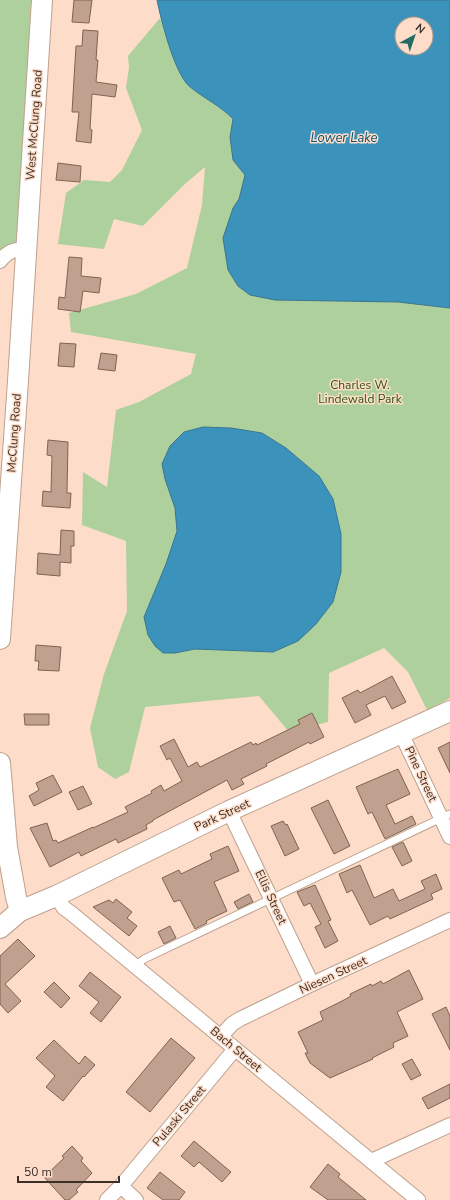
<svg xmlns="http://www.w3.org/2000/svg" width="450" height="1200" viewBox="0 0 450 1200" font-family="'Nunito Sans',sans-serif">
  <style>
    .green { fill: #add09c; fill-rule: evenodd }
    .water { fill: #3b93bc; stroke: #3b758f; fill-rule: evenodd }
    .building { fill: #c0a18f; stroke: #7f6351 }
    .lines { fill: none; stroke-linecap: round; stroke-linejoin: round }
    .lane-casing { stroke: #bea08d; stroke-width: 9 }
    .street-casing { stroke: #bea08d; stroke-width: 16 }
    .secondary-casing { stroke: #bea08d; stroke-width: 22 }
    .lane { stroke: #fff; stroke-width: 7 }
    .street { stroke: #fff; stroke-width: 14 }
    .secondary { stroke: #fff; stroke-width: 20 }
    .labels { text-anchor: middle; stroke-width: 3; stroke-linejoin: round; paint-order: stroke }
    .street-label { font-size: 12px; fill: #3b2f27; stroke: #fdddc9 }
    .park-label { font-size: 12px; fill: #2b5410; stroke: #fdddc9 }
    .water-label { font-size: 13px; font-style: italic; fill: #0d5370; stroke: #fdddc9 }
  </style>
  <rect width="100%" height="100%" fill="#fdddc9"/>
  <g class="green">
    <path d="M0 0H31L20 242 0 253Z"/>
    <path d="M160 18C166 35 175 73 189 86 202 98 221 106 233 119L230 137 233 160 245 175 239 199 233 208 398 302 450 308V698L427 710 408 672 384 648 329 673 328 722 289 732 259 696 145 707 129 772 115 779 98 767 90 728 104 674 127 611 126 541 82 525 83 472 107 487 116 410 139 402 191 374 196 354 71 332 69 313 136 294 187 268 202 205 205 167 186 183 143 226 114 219 104 249 58 244 66 193 84 180 110 182 122 170 142 130 126 88 129 67 128 56ZM203 427 231 428 262 433 286 448 319 476 223 649H195L175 653 166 564 177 531 176 508 184 432Z"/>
  </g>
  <g class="water">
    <path d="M157 0H450V308L398 302 275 300 250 295 238 286 228 270 223 238 233 208 239 199 245 175 233 160 230 137 233 119C221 106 203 98 189 86 174 72 161 20 157 0ZM402 24H426V48H402Z"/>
    <path d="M203 427 231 428 262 433 286 448 319 476 333 499 341 534V572L333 602 316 624 298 641 273 652 195 649 175 653H163L155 646 148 635 144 617 166 564 177 531 175 508 165 479 162 464 170 446 184 432Z"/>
  </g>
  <g class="building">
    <path d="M74 0H92L89 23 72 22Z"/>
    <path d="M83 30 98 31 96 60H98L96 82 117 85 115 97 92 94 90 129 92 130 91 143 76 141 79 112H72L76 46H82Z"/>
    <path d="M58 163 81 166 80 182 56 180Z"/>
    <path d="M69 257 82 258 81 276 101 278 99 293 83 291 80 312 58 309 59 297 65 298Z"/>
    <path d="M60 343 76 344 74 367 58 366Z"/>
    <path d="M101 353 117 355 115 371 98 369Z"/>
    <path d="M48 440 68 442 67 493H71L70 508 42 506 43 491 51 492 52 456 47 455Z"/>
    <path d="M61 530 74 531V546H71V563L60 562V576L37 574 38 553 60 555Z"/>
    <path d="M36 645 61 647 59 671 38 670 39 661H35Z"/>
    <path d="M392 676 406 702 392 709 385 696 366 705 371 715 355 723 342 698 358 690 360 693Z"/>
    <path d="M312 713 324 737 310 744 309 742 266 764 267 766 241 779 244 784 232 790 227 780 153 820V821L146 825 147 829 118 843 116 839 81 856 79 852 50 867 30 828 47 823 53 841 56 840 58 843 93 827V828L128 812 125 807 152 793 151 791 161 785 164 791 182 781 170 758 167 760 160 746 174 739 188 767 197 762 200 767 251 742 253 745 256 743 257 745 300 724 298 720Z"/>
    <path d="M24 714H49V725H25Z"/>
    <path d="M450 742V773L438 748Z"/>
    <path d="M398 769 410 794 386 805 395 824 412 816 416 824 385 839 372 812 368 814 356 787Z"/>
    <path d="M53 775 62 792 34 806 29 796 39 790 36 783Z"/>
    <path d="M83 786 92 804 78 810 69 792Z"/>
    <path d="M328 800 350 846 334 854 311 808Z"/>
    <path d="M283 821 286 825 287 824 299 849 285 856 271 826Z"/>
    <path d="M403 842 412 861 402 866 392 847Z"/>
    <path d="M228 846 239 871 214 882 227 911 206 921 207 923 195 929 180 900 174 902 162 878 179 870 181 874 212 859 210 854Z"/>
    <path d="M360 865 374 898 393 889 399 901 425 889 421 881 436 874 442 889 431 894 433 899 390 919 388 916 370 925 352 890 347 893 339 874Z"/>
    <path d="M315 885 331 920 328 921 338 941 325 948 315 927 321 924 310 903 304 906 297 892Z"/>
    <path d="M249 894 253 902 238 909 234 902Z"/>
    <path d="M116 899 132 912 127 918 137 926 129 936 93 907 109 900 113 903Z"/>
    <path d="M170 926 176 938 164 944 158 932Z"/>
    <path d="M18 939 35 956 5 984 21 1001 8 1013 0 1004V956Z"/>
    <path d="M409 970 423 999 397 1012 408 1036 393 1043 394 1047 372 1058 373 1059 330 1078 310 1063 305 1053H308L298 1032 323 1020 320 1012 344 1000 351 996 350 994 371 984 372 986 381 981 383 984Z"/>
    <path d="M90 972 121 997 101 1022 90 1013 99 1002 79 986Z"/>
    <path d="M54 982 70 998 61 1008 44 992Z"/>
    <path d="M446 1007 450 1016V1050L432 1014Z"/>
    <path d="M171 1038 195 1058 150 1112 126 1092Z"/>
    <path d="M54 1040 79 1064 85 1056 95 1065 84 1077 83 1076 63 1101 46 1087 55 1076 36 1058Z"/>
    <path d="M412 1059 421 1075 411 1080 402 1064Z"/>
    <path d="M450 1084V1098L428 1109 422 1098Z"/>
    <path d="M194 1141 231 1172 222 1182 199 1162 194 1167 181 1156Z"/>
    <path d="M72 1146 83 1158 81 1161 92 1173 76 1190 78 1192 69 1200H65L44 1177 64 1158 62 1156Z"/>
    <path d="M328 1164 340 1174 338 1177 366 1200H328L310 1187Z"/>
    <path d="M160 1172 185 1192 179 1200H163L147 1188Z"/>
  </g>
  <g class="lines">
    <defs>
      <path id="lane" d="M135 966 144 959 450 814"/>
      <g id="street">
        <path d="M0 261C8 251 14 249 26 250"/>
        <path d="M401 733 450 837"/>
        <path d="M229 811 312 984"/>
        <path d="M56 896 64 908 71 913 418 1200"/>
        <path d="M221 1036 232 1024 240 1019 312 984 450 920"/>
        <path d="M371 1161 450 1125"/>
        <path d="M121 1186 136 1200"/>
        <path d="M107 1200 121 1186 235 1049"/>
      </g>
      <g id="secondary">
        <path d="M0 639 18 381 42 0"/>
        <path d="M0 763 7 847 16 897 20 911"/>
        <path d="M0 928 20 911 56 896 229 811 450 711"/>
      </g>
    </defs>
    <use href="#lane" class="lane-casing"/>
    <use href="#street" class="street-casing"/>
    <use href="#secondary" class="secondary-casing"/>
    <use href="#lane" class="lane"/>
    <use href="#street" class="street"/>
    <use href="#secondary" class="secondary"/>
  </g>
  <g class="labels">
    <g class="street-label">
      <text transform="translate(34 125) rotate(-86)" y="4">West McClung Road</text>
      <text transform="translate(14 433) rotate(-86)" y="4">McClung Road</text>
      <text transform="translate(421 774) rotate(65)" y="4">Pine Street</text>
      <text transform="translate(222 815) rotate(-25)" y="4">Park Street</text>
      <text transform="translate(271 897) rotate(65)" y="4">Ellis Street</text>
      <text transform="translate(333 975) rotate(-25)" y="4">Niesen Street</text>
      <text transform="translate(236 1049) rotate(40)" y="4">Bach Street</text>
      <text transform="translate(179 1116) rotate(-50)" y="4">Pulaski Street</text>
    </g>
    <g class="park-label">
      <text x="360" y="389">Charles W.<tspan x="360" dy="14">Lindewald Park</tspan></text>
    </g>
    <g class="water-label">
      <text x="344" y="142">Lower Lake</text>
    </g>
  </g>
  <g transform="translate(414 36) rotate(40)"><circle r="19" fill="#fdddc9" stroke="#af9788"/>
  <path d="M0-3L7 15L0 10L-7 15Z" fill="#246d64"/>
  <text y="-6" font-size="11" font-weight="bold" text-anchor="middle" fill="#3b2f27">N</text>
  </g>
  <path d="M18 1176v6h101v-6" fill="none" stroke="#3b2f27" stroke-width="2"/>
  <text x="24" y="1176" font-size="12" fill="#3b2f27" stroke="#fdddc9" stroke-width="3" paint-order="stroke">50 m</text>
</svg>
